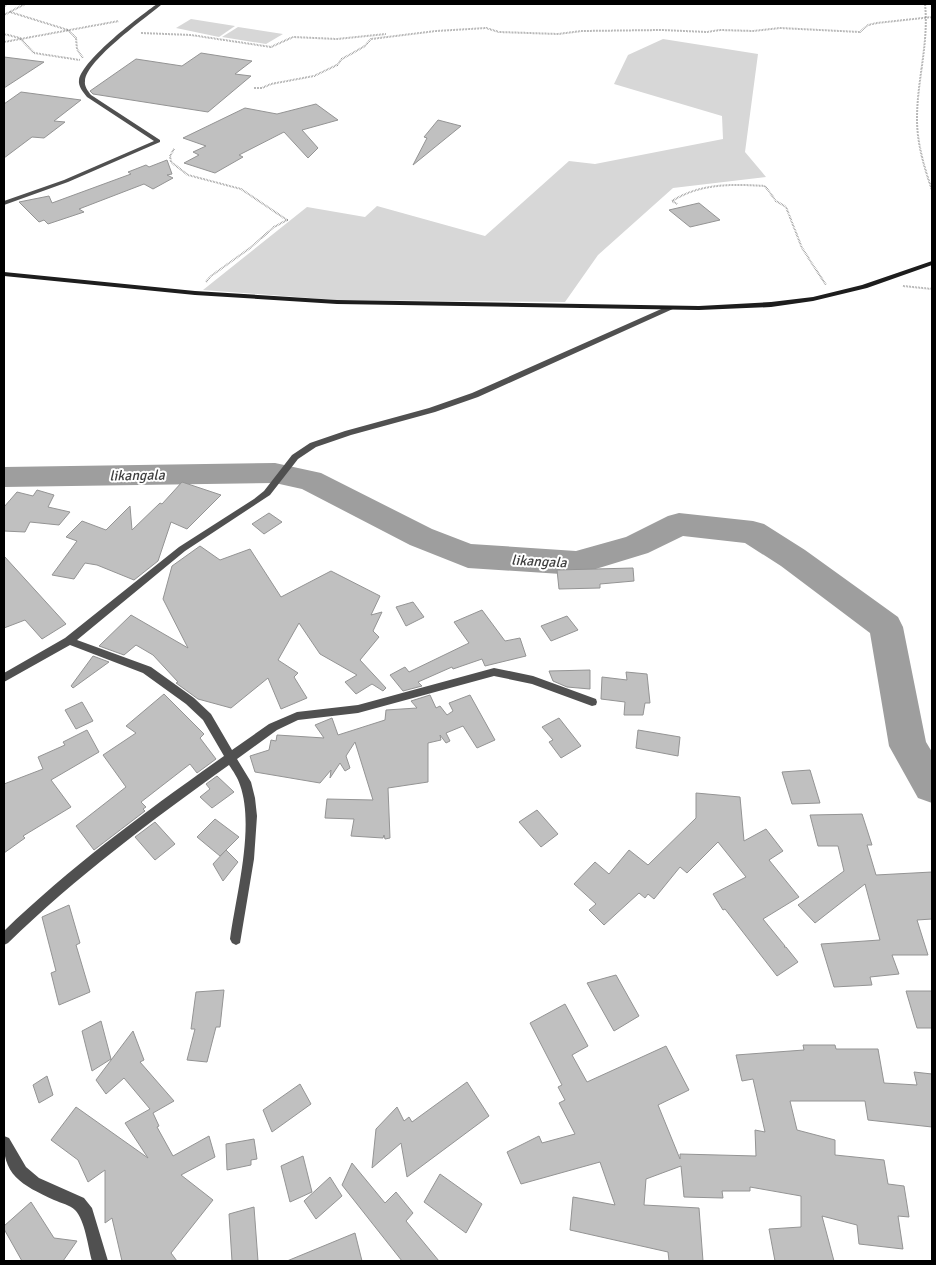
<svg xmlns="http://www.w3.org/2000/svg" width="936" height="1265" viewBox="0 0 936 1265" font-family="Signika,sans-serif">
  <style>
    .green { fill: #d7d7d7 }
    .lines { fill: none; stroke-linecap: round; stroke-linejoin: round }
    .river { fill: #9e9e9e; fill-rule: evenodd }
    .building { fill: #c0c0c0; stroke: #949494 }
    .path { stroke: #727272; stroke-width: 2; stroke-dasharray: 0.5 1; stroke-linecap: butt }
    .lane { fill: #505050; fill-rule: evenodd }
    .street { fill: #505050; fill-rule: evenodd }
    .secondary { fill: #1d1d1d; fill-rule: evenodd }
    .labels { text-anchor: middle; stroke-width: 4; stroke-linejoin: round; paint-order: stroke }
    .water-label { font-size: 14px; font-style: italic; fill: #3f3f3f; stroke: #fff }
  </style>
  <rect width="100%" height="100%" fill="#fff"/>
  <g class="green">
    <path d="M191 19 235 26 219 37 176 28Z"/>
    <path d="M238 27 283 34 266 44 222 37Z"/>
    <path d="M663 39 758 54 745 152 766 177 673 188 598 255 565 302 336 300 203 290 307 207 365 217 377 206 485 236 569 161 595 164 723 139 722 116 614 84 628 55Z"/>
  </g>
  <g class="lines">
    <path class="river" d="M275 463 321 473 432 529 471 544 576 551 626 537 668 516 679 513 753 521 764 524 805 550 898 617 903 627 926 742 932 752V803L918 798 889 746 870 633 781 566 745 543 683 536 648 553 576 575 468 568 410 545 302 489 275 483 4 487V467Z"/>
  </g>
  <g class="building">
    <path d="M201 53 252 61 235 74 251 76 208 112 93 94 90 91 136 59 182 66Z"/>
    <path d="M4 57 44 62 4 88Z"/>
    <path d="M21 92 81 100 54 121 65 122 44 138 32 137 4 158V104Z"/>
    <path d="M316 104 338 120 302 130 318 148 308 158 284 132 239 155 243 157 215 173 184 163 199 155 193 152 206 146 183 138 245 108 277 114Z"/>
    <path d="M438 120 461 126 413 165 427 138 424 137Z"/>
    <path d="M167 160 172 174 167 175 173 178 153 189 144 184 79 209 84 212 48 224 44 220 39 222 19 202 49 196 52 203 131 174 128 172 146 165 149 167Z"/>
    <path d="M699 203 720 220 690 227 669 210Z"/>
    <path d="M182 482 221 495 187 529 171 522 158 561 134 580 97 565 85 563 74 579 52 575 77 541 66 537 82 521 106 530 130 506 132 530 160 503 162 504Z"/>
    <path d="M37 490 54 495 48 507 70 512 59 525 30 522 25 532 4 531V507L17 492 33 496Z"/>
    <path d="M269 513 282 522 264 534 252 524Z"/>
    <path d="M200 546 220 560 250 549 281 597 331 571 380 596 371 615 382 612 373 631 379 637 360 660 386 688 383 691 372 684 356 694 345 682 357 675 320 654 299 623 278 660 298 673 294 677 307 698 281 709 268 678 231 708 198 699 176 683 178 682 153 655 136 645 124 655 99 646 131 615 188 648 163 599 172 566Z"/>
    <path d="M4 556 66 624 42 639 25 620 4 628Z"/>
    <path d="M633 568 634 581 600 584V588L559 589 557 570Z"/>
    <path d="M413 602 424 617 406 626 396 607Z"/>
    <path d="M482 610 505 641 520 638 526 656 485 666 482 659 453 669 452 667 418 682 422 686 403 691 390 675 405 667 409 672 469 643 454 622Z"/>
    <path d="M567 616 578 630 551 641 541 626Z"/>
    <path d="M93 656 109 662 73 688 71 686Z"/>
    <path d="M590 670V689L567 687 553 681 549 671Z"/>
    <path d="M626 672 647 674 650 703H645L643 715H624L625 702 601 699 602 677 627 680Z"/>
    <path d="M164 694 204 734 200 738 216 759 197 773 190 764 141 802 146 807 143 809 145 811 94 850 76 826 126 787 103 755 136 733 126 726Z"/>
    <path d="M430 695 436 708 440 706 447 715 453 711 449 703 470 695 495 740 477 748 463 726 446 733 450 741 446 743 440 735 441 740 428 743V782L388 788 390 838 385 839 384 835 383 838 351 836 354 819 325 818 327 799 373 800 355 742 346 756 350 768 345 771 340 763 330 778 331 770 320 783 255 772 250 756 269 750 271 740 276 741 277 735 324 738 315 725 332 718 338 735 385 720 386 710 417 708 411 701Z"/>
    <path d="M82 702 93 721 76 729 65 710Z"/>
    <path d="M559 718 581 746 561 758 549 742 553 740 542 727Z"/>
    <path d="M87 730 99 752 51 780 71 807 23 836 25 838 4 853V784L43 769 38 757 65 745 63 742Z"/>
    <path d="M638 730 680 737 678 756 636 748Z"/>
    <path d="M810 770 820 803 792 804 782 772Z"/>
    <path d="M217 776 234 792 212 808 200 797 210 789 206 784Z"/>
    <path d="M696 793 740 797 744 841 766 829 783 851 769 860 799 897 763 919 785 946 784 947H786L798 962 777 976 725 909 723 910 713 894 746 877 718 842 687 873 680 867 654 899 648 894 645 898 639 893 604 925 589 910 596 904 574 884 595 862 609 874 629 850 648 865 696 818Z"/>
    <path d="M537 810 558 834 541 847 519 822Z"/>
    <path d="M862 814 872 845H867L876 875 932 872V919L917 920 928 955H892L899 974 870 977 872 985 834 987 821 944 880 940 865 884 815 923 798 905 844 871 838 846H818L810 815Z"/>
    <path d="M215 819 239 837 220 856 197 837Z"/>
    <path d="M155 822 175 844 155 860 135 837Z"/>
    <path d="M226 850 238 862 223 881 213 864Z"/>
    <path d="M69 905 80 943 76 945 90 992 59 1005 51 973 56 971 42 917Z"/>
    <path d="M616 975 639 1016 614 1031 587 983Z"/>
    <path d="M224 990 220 1027H216L207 1062 187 1060 195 1029H191L196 992Z"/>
    <path d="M906 991H932V1028H917Z"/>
    <path d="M565 1004 588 1046 572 1055 587 1082 666 1046 689 1090 658 1105 680 1159V1154L756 1156 755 1130 765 1132 753 1079 742 1081 736 1055 804 1050 803 1045H835L836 1049H878L884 1083 917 1085 914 1072 932 1074V1127L868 1120 865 1101H790L797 1130 835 1140V1155L884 1160 888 1184 904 1186 909 1217 898 1216 903 1249 859 1244 857 1225 822 1216 834 1261H775L769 1229 801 1227V1196L750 1187V1191H722L723 1198 684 1197 681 1166 646 1179 644 1205 699 1208 703 1261H669L668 1252 570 1230 573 1197 615 1205 600 1162 521 1184 507 1152 539 1136 542 1143 575 1134 559 1103 565 1100 558 1087 562 1085 530 1023Z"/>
    <path d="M101 1021 111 1059 92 1071 82 1031Z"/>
    <path d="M133 1031 144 1060 140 1062 174 1101 153 1113 159 1126 157 1127 173 1156 209 1136 215 1157 181 1175 213 1200 171 1253 177 1261H122L112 1218 105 1223V1170L88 1182 78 1160 51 1140 76 1107 148 1158 125 1123 150 1109 124 1078 106 1094 96 1080Z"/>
    <path d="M47 1076 53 1095 39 1103 33 1085Z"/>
    <path d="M467 1082 489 1116 407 1177 401 1143 372 1168 376 1129 397 1107 404 1121 409 1117 412 1122Z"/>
    <path d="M300 1084 311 1104 272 1132 263 1110Z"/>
    <path d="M254 1139 257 1159 251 1160V1165L227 1170 226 1144Z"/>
    <path d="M303 1156 312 1192 290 1202 281 1166Z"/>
    <path d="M352 1163 385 1203 396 1192 413 1213 406 1221 439 1261H402L342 1185Z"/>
    <path d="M440 1174 482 1204 466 1233 424 1202Z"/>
    <path d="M330 1177 342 1196 316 1219 304 1201Z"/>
    <path d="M31 1202 54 1238 77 1241 63 1261H22L4 1229V1226Z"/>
    <path d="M254 1207 258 1261H232L229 1214Z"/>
    <path d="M355 1233 362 1261H287Z"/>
  </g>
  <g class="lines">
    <g class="path">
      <path d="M925 4C929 43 917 80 917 119 917 143 924 167 932 190"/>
      <path d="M4 8 6 4"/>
      <path d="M10 12 68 30 76 38 77 49 83 58"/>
      <path d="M4 15 25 4"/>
      <path d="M141 33 191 35 271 47 293 37 337 39 386 34"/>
      <path d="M4 34 20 38 34 53 80 60"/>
      <path d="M4 42 119 21"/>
      <path d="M254 88H262L271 84 314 76 337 65 342 59 365 46 371 39 436 31 486 28 499 32 558 34 582 31 662 30 707 32 720 30 753 31 780 28 860 32 868 25 877 23 932 17"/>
      <path d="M174 149 170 156 171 162 188 175 241 189 287 220 274 227 250 248 211 276 206 282"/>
      <path d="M677 204 672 201C701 183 732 184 765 186L776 201 786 207 802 248 826 285"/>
      <path d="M903 286 932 289"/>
    </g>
    <path class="lane" d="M157 4H162C146 18 86 60 85 81 84 86 88 91 91 95L160 140V142L68 182 4 205V201L64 180 154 141 87 97C83 92 78 86 79 80 83 59 140 16 157 4Z"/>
    <g class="street">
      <path d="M668 306 675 308 478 397 435 412 351 435 316 447 298 459 270 495 185 551 77 640 151 667 194 698 211 714 232 750 269 724 297 712 358 705 494 668 533 676 596 699 597 702 596 705 592 706 532 684 494 676 358 713 298 720 277 730 237 759 251 782 255 798 257 816 254 859 240 943 236 945 232 943 230 939C236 895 255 827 240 785 238 778 233 771 229 765 152 820 76 877 8 943L4 945V931C71 866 148 810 224 756L203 720 186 704 143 673 70 645 4 682V673L65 638 179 547 254 499 264 491 292 455 310 443 345 431 429 408 472 393Z"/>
      <path d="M4 1136 9 1138 26 1167 39 1178 84 1198 92 1208 108 1261H92C88 1247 85 1220 75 1210 70 1205 61 1203 54 1200 22 1185 1 1175 4 1136Z"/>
    </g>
    <path class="secondary" d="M932 261V265L867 288 813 301 771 307 699 310 337 304 195 295 4 276V272L195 291 337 300 699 306 771 302 813 297 862 285Z"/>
  </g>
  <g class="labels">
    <g class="water-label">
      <text transform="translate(137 475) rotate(-1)" y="5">likangala</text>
      <text transform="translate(539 561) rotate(3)" y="5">likangala</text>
    </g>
  </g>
  <rect width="936" height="1265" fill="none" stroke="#000000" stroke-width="10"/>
</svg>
